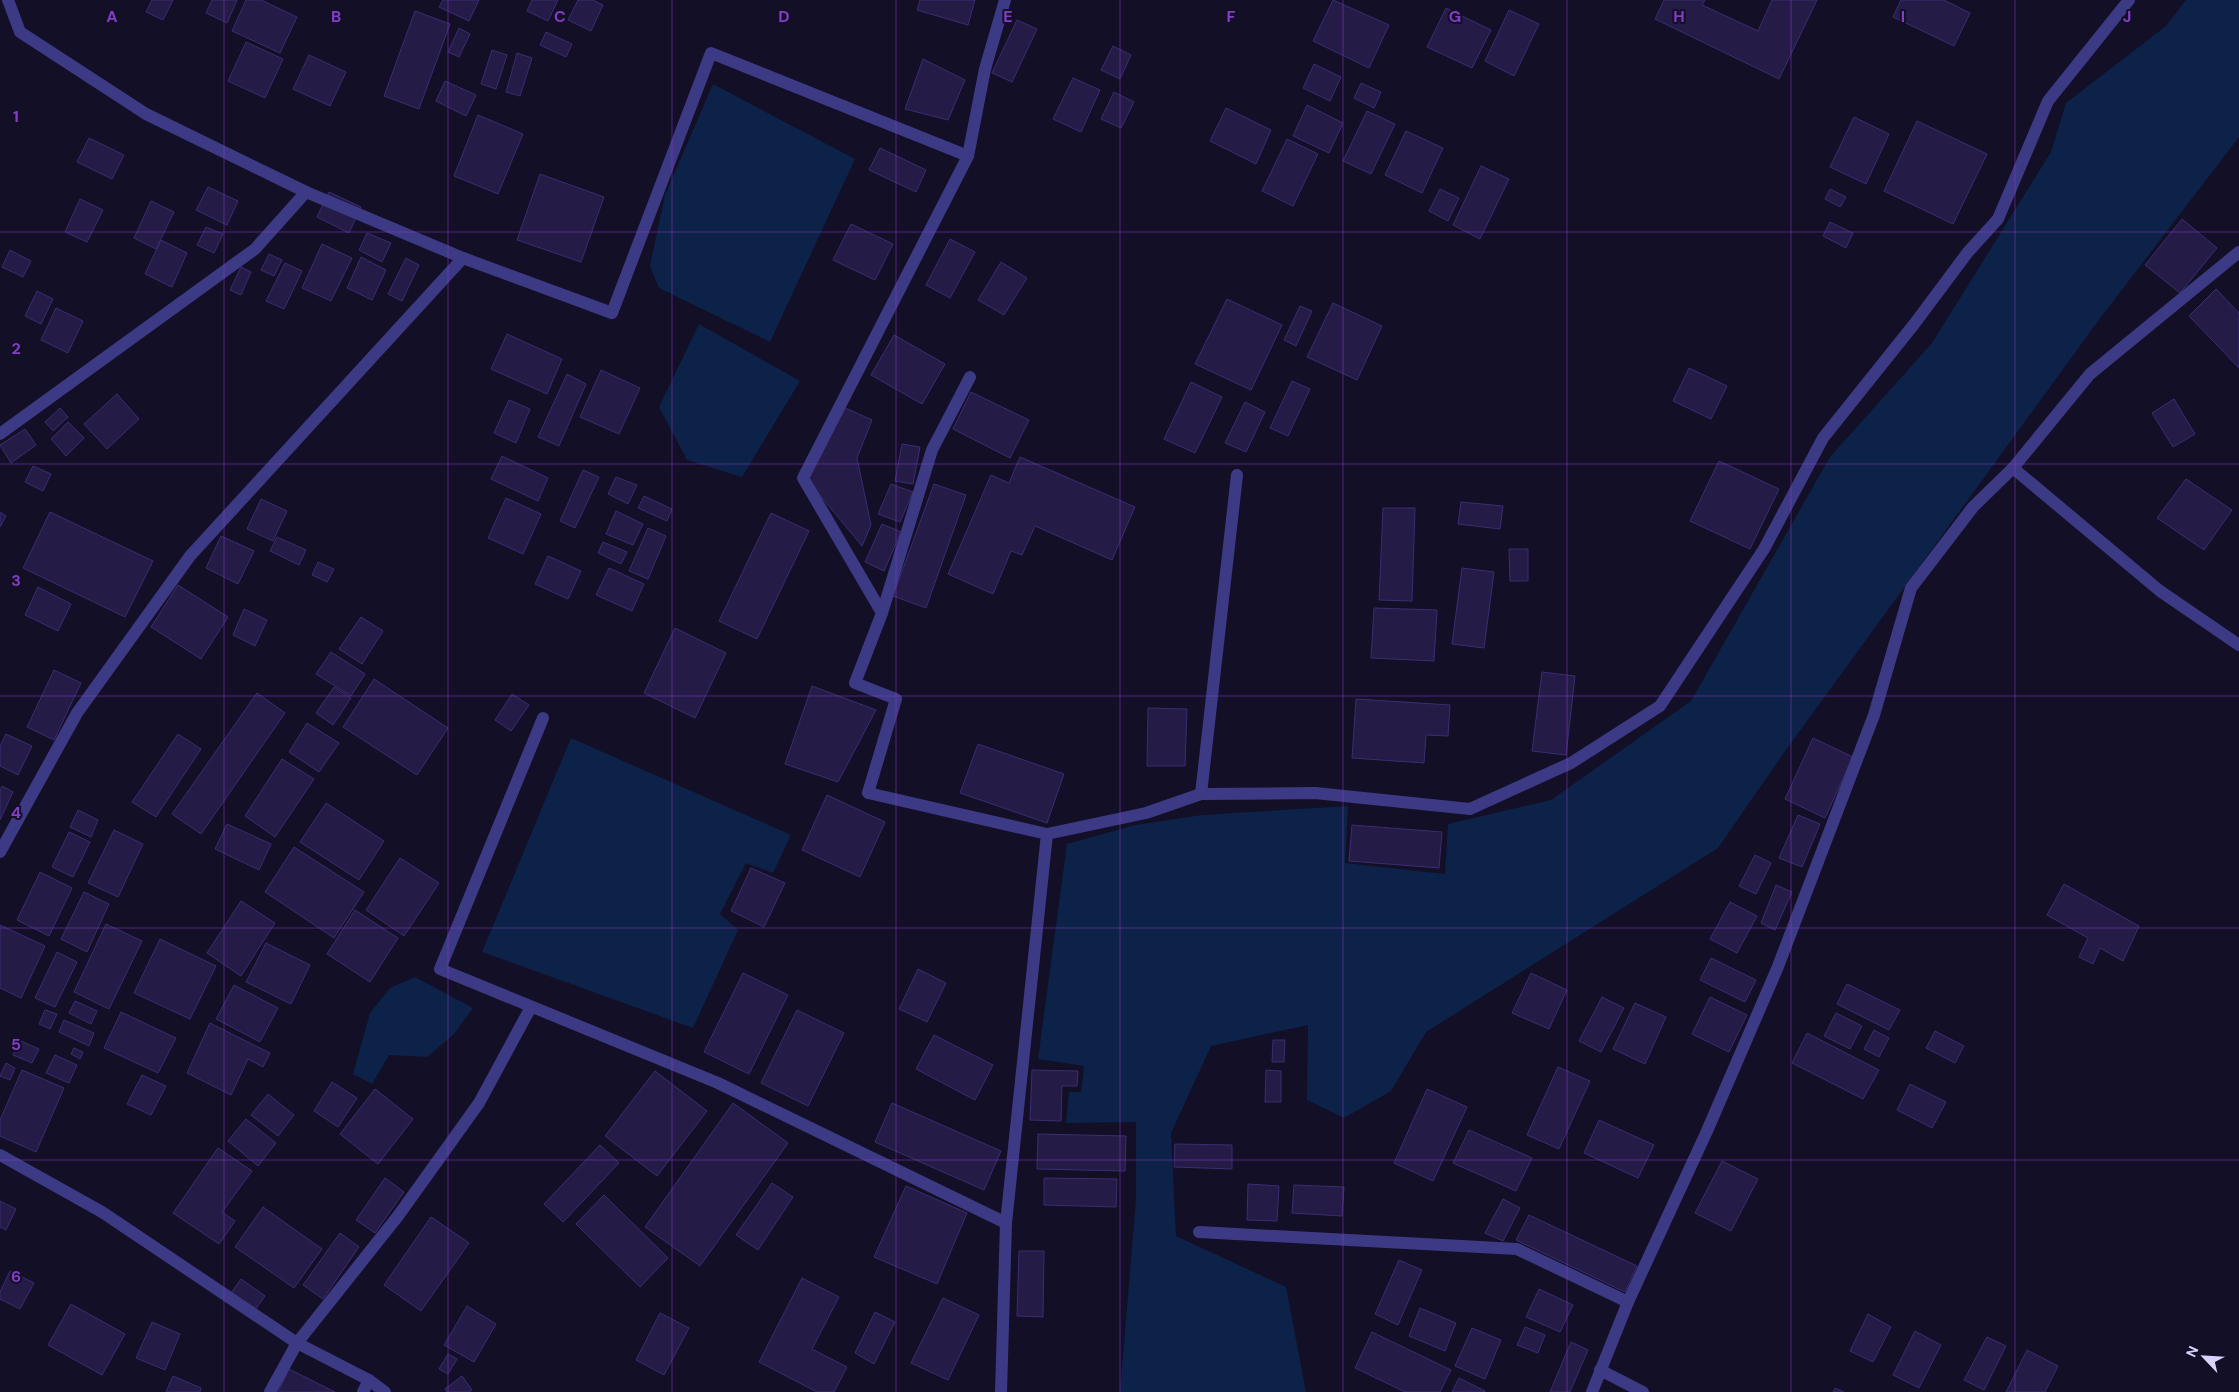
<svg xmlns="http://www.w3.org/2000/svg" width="2239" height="1392" viewBox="0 0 2239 1392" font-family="'DM Sans',sans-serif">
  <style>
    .water { fill: #0c2248 }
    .building { fill: #241b47; stroke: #3b2d73 }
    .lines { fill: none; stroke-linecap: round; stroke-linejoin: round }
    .street { stroke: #3d3a85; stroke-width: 12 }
    .grid { fill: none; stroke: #843dc5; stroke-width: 1; stroke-opacity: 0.55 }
    .grid-label { font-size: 16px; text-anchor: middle; font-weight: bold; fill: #843dc5; stroke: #130f26; stroke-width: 4; stroke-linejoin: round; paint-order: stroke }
  </style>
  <rect width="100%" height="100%" fill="#130f26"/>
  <g class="water">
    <path d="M2186 0H2239V137L2098 321 1783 754 1718 848 1426 1032 1391 1091 1344 1118 1307 1100 1308 1025 1211 1046 1171 1133 1176 1236 1286 1287 1306 1392H1120L1136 1200V1122L1066 1123 1069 1092H1081L1084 1066 1038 1059 1067 844 1135 825 1202 815 1348 806 1345 863 1445 874 1448 824 1551 800 1691 701 1830 457 1932 343 2051 152 2066 103 2166 26Z"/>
    <path d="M713 84 855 159 770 342 659 288 650 266 665 195Z"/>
    <path d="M699 324 800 381 742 477 687 460 659 407Z"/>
    <path d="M571 738 791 835 773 873 746 863 720 914 738 930 693 1028 482 952Z"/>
    <path d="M415 977 473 1008 453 1035 427 1057 389 1055 372 1084 353 1074 370 1013 390 988Z"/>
  </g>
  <g class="building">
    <path d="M152 0H173L163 20 146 12Z"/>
    <path d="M212 0H237L227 23 206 13Z"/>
    <path d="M246 0H261L297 17 280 53 232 31Z"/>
    <path d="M443 0H479L469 21 439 7Z"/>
    <path d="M532 0H558L548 21 527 11Z"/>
    <path d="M578 0H593L603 5 591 31 568 20Z"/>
    <path d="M920 0H975L968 25 917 10Z"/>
    <path d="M1333 0 1389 25 1369 68 1313 41Z"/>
    <path d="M1664 0H1705L1702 5 1758 31 1772 0H1817L1779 79 1655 19Z"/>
    <path d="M1901 0H1944L1970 13 1954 46 1893 17Z"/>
    <path d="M1446 8 1491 30 1472 68 1427 47Z"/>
    <path d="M1509 10 1539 24 1514 76 1485 61Z"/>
    <path d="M415 11 450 24 419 109 384 96Z"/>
    <path d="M1017 20 1037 29 1012 82 992 73Z"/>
    <path d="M459 28 470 34 459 57 448 52Z"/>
    <path d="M546 32 572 44 566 57 540 45Z"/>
    <path d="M246 42 283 59 265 98 228 81Z"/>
    <path d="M1113 46 1131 55 1120 79 1101 70Z"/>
    <path d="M492 50 507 55 496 89 481 84Z"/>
    <path d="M517 53 532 58 520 96 506 92Z"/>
    <path d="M309 55 346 72 330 106 293 89Z"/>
    <path d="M923 59 965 80 948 120 905 109Z"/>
    <path d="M1314 64 1341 77 1330 101 1303 88Z"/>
    <path d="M1073 78 1100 90 1081 132 1053 119Z"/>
    <path d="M445 81 476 95 466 116 436 101Z"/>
    <path d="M1361 83 1381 92 1374 108 1354 98Z"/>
    <path d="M1114 92 1134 102 1121 128 1101 119Z"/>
    <path d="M1307 105 1343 123 1329 153 1293 136Z"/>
    <path d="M1226 108 1271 130 1256 164 1210 141Z"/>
    <path d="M1367 111 1395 124 1371 174 1343 161Z"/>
    <path d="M478 115 523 134 498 194 454 176Z"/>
    <path d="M1854 117 1889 134 1866 184 1830 167Z"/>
    <path d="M1917 121 1987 154 1953 224 1884 191Z"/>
    <path d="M1406 131 1443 148 1422 193 1385 175Z"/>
    <path d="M89 138 124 155 112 179 77 162Z"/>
    <path d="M1287 139 1318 154 1293 206 1262 191Z"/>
    <path d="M880 148 926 170 916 192 869 170Z"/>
    <path d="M1481 166 1509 179 1480 239 1453 225Z"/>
    <path d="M540 174 604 197 581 262 517 240Z"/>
    <path d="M208 187 238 201 227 225 196 210Z"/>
    <path d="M1440 189 1459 198 1448 221 1429 211Z"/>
    <path d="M1830 189 1846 197 1840 207 1825 199Z"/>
    <path d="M329 192 361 207 349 233 317 217Z"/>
    <path d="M80 199 103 210 87 242 65 232Z"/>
    <path d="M151 201 174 212 156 249 134 238Z"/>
    <path d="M2182 219 2217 248 2180 293 2145 265Z"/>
    <path d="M1830 222 1853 233 1846 248 1823 236Z"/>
    <path d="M851 224 893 244 875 280 833 260Z"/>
    <path d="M206 227 223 234 214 253 197 245Z"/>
    <path d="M367 233 391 243 382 262 359 250Z"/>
    <path d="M950 239 975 252 950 298 926 285Z"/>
    <path d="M161 240 187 253 172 287 145 274Z"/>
    <path d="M322 244 352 258 331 301 302 288Z"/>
    <path d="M10 250 31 261 23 277 2 267Z"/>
    <path d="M269 254 282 260 274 276 261 270Z"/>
    <path d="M361 257 386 270 372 300 347 288Z"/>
    <path d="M406 258 419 265 402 301 388 294Z"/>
    <path d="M1001 262 1027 278 1004 315 978 300Z"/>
    <path d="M285 263 302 271 284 309 266 301Z"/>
    <path d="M241 267 251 272 241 295 230 290Z"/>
    <path d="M2216 289 2239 313V368L2189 316Z"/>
    <path d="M37 291 53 299 41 324 25 316Z"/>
    <path d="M1227 299 1282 325 1251 390 1195 364Z"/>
    <path d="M1333 303 1382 326 1357 380 1307 357Z"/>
    <path d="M1300 306 1312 311 1296 346 1284 340Z"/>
    <path d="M56 308 83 321 68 353 41 340Z"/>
    <path d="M507 334 562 359 547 394 491 369Z"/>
    <path d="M894 335 945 364 922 404 871 375Z"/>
    <path d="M1689 368 1727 386 1711 419 1673 401Z"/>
    <path d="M601 370 640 388 619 434 580 417Z"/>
    <path d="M567 374 586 384 559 446 538 437Z"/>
    <path d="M1292 381 1310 389 1288 436 1270 428Z"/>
    <path d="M1191 382 1222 397 1195 453 1164 439Z"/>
    <path d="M971 392 1029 420 1010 458 953 429Z"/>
    <path d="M117 394 139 419 107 449 84 424Z"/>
    <path d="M2174 399 2195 434 2173 447 2152 413Z"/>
    <path d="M509 400 530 409 516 443 494 433Z"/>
    <path d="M1245 402 1265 412 1246 452 1225 443Z"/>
    <path d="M841 406 872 420 857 458 871 525 862 546 808 481Z"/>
    <path d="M60 408 68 417 53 431 45 422Z"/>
    <path d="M68 422 84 438 66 456 51 439Z"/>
    <path d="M25 429 36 445 11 463 0 445Z"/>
    <path d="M902 444 920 447 913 484 895 481Z"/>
    <path d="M502 456 548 478 538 501 491 479Z"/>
    <path d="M1020 457 1135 507 1112 560 1035 526 1022 555 1011 551 993 594 948 574 991 475 1009 483Z"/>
    <path d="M1719 461 1779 489 1750 549 1690 521Z"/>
    <path d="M33 466 51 474 43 491 25 482Z"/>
    <path d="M583 470 599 477 575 528 560 521Z"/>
    <path d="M616 477 637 485 628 504 608 494Z"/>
    <path d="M2186 479 2232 510 2204 550 2157 518Z"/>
    <path d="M891 484 913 492 900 522 878 514Z"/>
    <path d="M934 484 966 495 926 608 893 596Z"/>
    <path d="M644 496 672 509 667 521 638 508Z"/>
    <path d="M506 498 541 514 523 554 488 538Z"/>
    <path d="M261 499 287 511 273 541 247 529Z"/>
    <path d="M1461 502 1503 506 1500 529 1458 524Z"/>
    <path d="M1383 508H1415L1412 601 1379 600Z"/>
    <path d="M616 511 643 524 633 545 606 534Z"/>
    <path d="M0 512 6 516 0 527Z"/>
    <path d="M50 512 153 561 125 617 23 568Z"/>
    <path d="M771 513 809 531 757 639 719 621Z"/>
    <path d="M882 524 901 532 884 571 865 562Z"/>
    <path d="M648 528 666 536 648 579 629 571Z"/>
    <path d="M221 536 254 551 238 584 206 568Z"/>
    <path d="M277 537 306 550 299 565 270 551Z"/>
    <path d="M603 542 627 552 621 564 598 553Z"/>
    <path d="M1509 549H1528V581H1510Z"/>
    <path d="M548 556 581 571 568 599 535 584Z"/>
    <path d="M318 562 334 569 327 582 312 575Z"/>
    <path d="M609 568 644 584 632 611 596 595Z"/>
    <path d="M1462 568 1494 572 1484 648 1452 644Z"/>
    <path d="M178 585 228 617 201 659 151 627Z"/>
    <path d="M38 587 71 604 58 631 25 615Z"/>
    <path d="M1374 608 1437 610 1434 661 1371 658Z"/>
    <path d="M244 609 267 620 255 646 233 635Z"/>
    <path d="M361 617 383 631 362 664 339 649Z"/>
    <path d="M675 628 726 653 695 718 644 693Z"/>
    <path d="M331 652 365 674 351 696 316 674Z"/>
    <path d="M54 670 81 683 54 740 27 727Z"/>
    <path d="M1542 672 1575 676 1566 755 1532 751Z"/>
    <path d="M374 679 448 728 417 775 343 727Z"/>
    <path d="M812 686 876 710 838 782 785 764Z"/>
    <path d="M334 687 351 698 333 725 316 713Z"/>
    <path d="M257 693 285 713 201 834 172 814Z"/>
    <path d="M512 694 529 705 511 731 495 720Z"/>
    <path d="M1356 699 1450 705 1448 736 1426 735 1424 763 1352 758Z"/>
    <path d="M1148 708 1187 709 1185 766H1147Z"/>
    <path d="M307 723 339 743 319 772 289 752Z"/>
    <path d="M6 734 32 746 18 775 0 766V746Z"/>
    <path d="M178 734 201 749 156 817 132 802Z"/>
    <path d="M1813 738 1853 757 1825 818 1785 799Z"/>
    <path d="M978 744 1064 774 1047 823 960 793Z"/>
    <path d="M282 759 314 779 275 837 245 816Z"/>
    <path d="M2 786 13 792 0 820V791Z"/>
    <path d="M827 795 885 822 860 877 802 850Z"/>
    <path d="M326 803 384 841 359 880 300 842Z"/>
    <path d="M78 810 98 820 91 837 70 827Z"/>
    <path d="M1798 815 1820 824 1802 867 1779 858Z"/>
    <path d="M227 824 271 844 259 870 215 849Z"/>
    <path d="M1352 825 1442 832 1439 868 1349 861Z"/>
    <path d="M114 830 143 844 118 897 88 883Z"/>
    <path d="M69 832 90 842 73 877 52 867Z"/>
    <path d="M294 847 364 892 334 938 265 892Z"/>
    <path d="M1755 855 1771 863 1756 894 1739 886Z"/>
    <path d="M400 858 439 883 404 936 366 910Z"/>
    <path d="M751 868 785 883 764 927 731 911Z"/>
    <path d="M40 872 72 888 49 936 17 920Z"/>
    <path d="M2064 884 2139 926 2123 961 2100 948 2093 964 2079 957 2088 938 2047 915Z"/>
    <path d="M1776 885 1792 892 1775 930 1761 923Z"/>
    <path d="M84 892 109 904 87 952 61 939Z"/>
    <path d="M241 901 275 923 241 976 207 953Z"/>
    <path d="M1730 902 1757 916 1737 953 1710 939Z"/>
    <path d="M355 910 398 938 370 982 327 954Z"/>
    <path d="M106 924 142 941 109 1009 74 992Z"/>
    <path d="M0 925 45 946 21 998 0 988Z"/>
    <path d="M160 939 216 966 190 1019 134 993Z"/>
    <path d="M266 943 310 965 291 1004 246 982Z"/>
    <path d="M57 952 77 962 55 1007 35 998Z"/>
    <path d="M1711 958 1756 980 1745 1002 1700 980Z"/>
    <path d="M918 969 946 983 927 1022 899 1009Z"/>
    <path d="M743 973 788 995 749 1074 704 1052Z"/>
    <path d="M1531 973 1567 990 1549 1029 1512 1013Z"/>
    <path d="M1847 984 1900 1010 1889 1030 1837 1004Z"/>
    <path d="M234 985 278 1008 260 1042 216 1019Z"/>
    <path d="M1602 997 1624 1008 1601 1052 1579 1041Z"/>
    <path d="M1710 997 1747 1015 1729 1052 1692 1034Z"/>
    <path d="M75 1001 97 1011 91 1024 69 1013Z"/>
    <path d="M1635 1003 1666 1017 1645 1064 1613 1049Z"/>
    <path d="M45 1010 57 1014 50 1029 39 1024Z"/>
    <path d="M797 1010 844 1033 808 1106 761 1083Z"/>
    <path d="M121 1012 176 1038 158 1073 104 1048Z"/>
    <path d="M1836 1013 1862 1026 1850 1049 1824 1036Z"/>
    <path d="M64 1020 94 1033 89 1046 59 1032Z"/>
    <path d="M210 1023 270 1053 263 1067 248 1059 231 1095 187 1073Z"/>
    <path d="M1874 1030 1889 1038 1879 1057 1864 1049Z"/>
    <path d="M1935 1031 1964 1046 1955 1063 1926 1048Z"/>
    <path d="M1807 1033 1879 1070 1863 1099 1792 1063Z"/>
    <path d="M934 1035 993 1065 975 1100 916 1069Z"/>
    <path d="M19 1040 39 1049 32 1063 13 1055Z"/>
    <path d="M1273 1040H1285L1284 1062H1272Z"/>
    <path d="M74 1048 83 1052 80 1059 71 1054Z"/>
    <path d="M55 1055 77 1065 69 1083 46 1073Z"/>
    <path d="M6 1063 15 1068 10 1080 0 1076Z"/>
    <path d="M1558 1067 1590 1081 1559 1149 1527 1135Z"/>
    <path d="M22 1070 64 1088 36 1152 0 1136V1120Z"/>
    <path d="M1032 1070 1078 1071 1077 1086H1062L1061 1121 1030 1120Z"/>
    <path d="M1266 1070 1281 1071V1102H1265Z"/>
    <path d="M655 1071 707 1111 657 1176 605 1136Z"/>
    <path d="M142 1075 166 1086 151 1115 127 1104Z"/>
    <path d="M332 1082 357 1098 338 1127 314 1111Z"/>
    <path d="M1910 1084 1946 1102 1932 1128 1897 1110Z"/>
    <path d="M375 1089 413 1119 378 1164 340 1134Z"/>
    <path d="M1427 1089 1467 1107 1433 1181 1394 1163Z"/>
    <path d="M268 1094 294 1115 278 1136 251 1115Z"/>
    <path d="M733 1103 788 1143 700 1266 645 1227Z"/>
    <path d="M892 1103 1001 1151 984 1190 875 1142Z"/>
    <path d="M246 1119 276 1143 258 1166 228 1141Z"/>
    <path d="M1599 1120 1654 1145 1638 1178 1584 1153Z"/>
    <path d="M1469 1130 1532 1158 1516 1191 1453 1163Z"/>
    <path d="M1038 1134 1126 1136 1125 1171 1037 1169Z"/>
    <path d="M1175 1144 1232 1145V1169L1174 1167Z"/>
    <path d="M600 1145 619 1163 563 1222 544 1204Z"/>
    <path d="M218 1148 252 1171 222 1212 235 1221 219 1244 173 1213Z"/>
    <path d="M1722 1161 1758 1179 1731 1231 1695 1213Z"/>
    <path d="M385 1178 404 1192 375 1233 356 1220Z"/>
    <path d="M1044 1178 1117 1179 1116 1207 1044 1205Z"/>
    <path d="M772 1183 793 1197 758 1250 736 1235Z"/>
    <path d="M1248 1184 1279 1186 1277 1221 1247 1220Z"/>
    <path d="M1294 1185 1344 1187 1342 1216 1292 1213Z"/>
    <path d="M906 1186 967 1213 937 1284 874 1257Z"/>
    <path d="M604 1195 668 1258 640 1287 576 1224Z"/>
    <path d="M1503 1199 1520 1208 1503 1241 1485 1233Z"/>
    <path d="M0 1201 16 1209 6 1230 0 1227Z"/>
    <path d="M263 1207 322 1249 294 1288 235 1247Z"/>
    <path d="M1529 1215 1637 1266 1625 1292 1516 1240Z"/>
    <path d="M431 1217 469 1243 421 1311 384 1285Z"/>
    <path d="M340 1233 359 1247 323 1299 303 1285Z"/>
    <path d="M1019 1251H1044L1043 1317 1017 1316Z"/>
    <path d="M1399 1260 1422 1270 1398 1325 1375 1314Z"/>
    <path d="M10 1271 34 1283 20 1309 0 1299V1292Z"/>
    <path d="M802 1278 839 1297 812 1349 847 1367 834 1392H817L759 1362Z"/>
    <path d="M241 1279 265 1296 250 1317 226 1300Z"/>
    <path d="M1539 1289 1573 1305 1560 1332 1526 1317Z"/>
    <path d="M943 1298 979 1315 948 1380 911 1363Z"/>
    <path d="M71 1304 125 1334 102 1375 48 1345Z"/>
    <path d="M467 1306 496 1324 474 1362 444 1345Z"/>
    <path d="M1420 1308 1456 1323 1445 1351 1409 1336Z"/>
    <path d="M875 1312 895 1322 874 1364 855 1353Z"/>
    <path d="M660 1313 689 1328 664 1375 636 1360Z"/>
    <path d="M1868 1314 1891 1327 1873 1362 1850 1351Z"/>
    <path d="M152 1322 180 1334 165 1370 136 1358Z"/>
    <path d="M1525 1327 1545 1335 1538 1353 1517 1345Z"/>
    <path d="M1472 1328 1501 1340 1485 1379 1455 1366Z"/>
    <path d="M1915 1331 1941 1345 1919 1388 1893 1375Z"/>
    <path d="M1372 1332 1451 1370 1440 1392H1405L1355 1368Z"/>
    <path d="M1987 1337 2006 1346 1984 1390 1964 1380Z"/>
    <path d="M1571 1342 1588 1350 1570 1392H1550Z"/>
    <path d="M2027 1350 2058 1366 2045 1392H2006Z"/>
    <path d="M448 1354 457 1359 448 1374 439 1369Z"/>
    <path d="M289 1369 335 1392H278Z"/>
    <path d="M173 1376 201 1388 200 1392H166Z"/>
    <path d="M462 1376 472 1390 469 1392H447L445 1389Z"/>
    <path d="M1459 1378 1485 1391 1484 1392H1452Z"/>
    <path d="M1835 1388 1844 1392H1833Z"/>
  </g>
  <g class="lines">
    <g class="street">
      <path d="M968 156 985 69 1005 0"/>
      <path d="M306 192 463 258 612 313 711 53 968 156 803 478 882 613 855 683 896 699 868 793 1047 834"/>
      <path d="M0 434 255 249 306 192 146 114 20 32 8 0"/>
      <path d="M2013 468 2090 374 2239 252"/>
      <path d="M882 613 932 450 970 377"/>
      <path d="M543 718 440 969 718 1083 1006 1223"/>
      <path d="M1201 794 1237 475"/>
      <path d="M0 852 77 713 190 556 463 258"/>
      <path d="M0 1155 102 1212 297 1343 369 1380 385 1392"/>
      <path d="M1199 1232 1517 1249 1628 1302 1592 1392"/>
      <path d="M1628 1302 1707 1131 1777 969 1874 715 1911 588 1973 507 2013 468 2160 591 2239 645"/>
      <path d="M1600 1370 1643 1392"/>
      <path d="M270 1392 297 1343 398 1216 479 1103 531 1007"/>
      <path d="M363 1392 369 1380"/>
      <path d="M1001 1392 1006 1223 1047 834 1146 813 1201 794 1315 793 1470 809 1571 763 1660 706 1764 549 1823 438 1915 323 1968 252 1998 219 2048 101 2129 0"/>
    </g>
  </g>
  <path class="grid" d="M224 0V1392M448 0V1392M672 0V1392M896 0V1392M1120 0V1392M1343 0V1392M1567 0V1392M1791 0V1392M2015 0V1392M0 232H2239M0 464H2239M0 696H2239M0 928H2239M0 1160H2239"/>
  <g class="grid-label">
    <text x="112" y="22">A</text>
    <text x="336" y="22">B</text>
    <text x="560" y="22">C</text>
    <text x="784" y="22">D</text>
    <text x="1008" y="22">E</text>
    <text x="1231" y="22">F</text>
    <text x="1455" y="22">G</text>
    <text x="1679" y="22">H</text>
    <text x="1903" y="22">I</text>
    <text x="2127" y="22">J</text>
    <text x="16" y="122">1</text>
    <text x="16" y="354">2</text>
    <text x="16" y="586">3</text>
    <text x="16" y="818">4</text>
    <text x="16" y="1050">5</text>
    <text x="16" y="1282">6</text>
  </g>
  <g transform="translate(2204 1357) rotate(295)" stroke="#130f26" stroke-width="4" paint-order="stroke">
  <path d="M0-4L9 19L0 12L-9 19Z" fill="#d9d4ff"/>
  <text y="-8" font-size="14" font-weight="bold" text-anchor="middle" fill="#d9d4ff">N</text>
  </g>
</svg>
